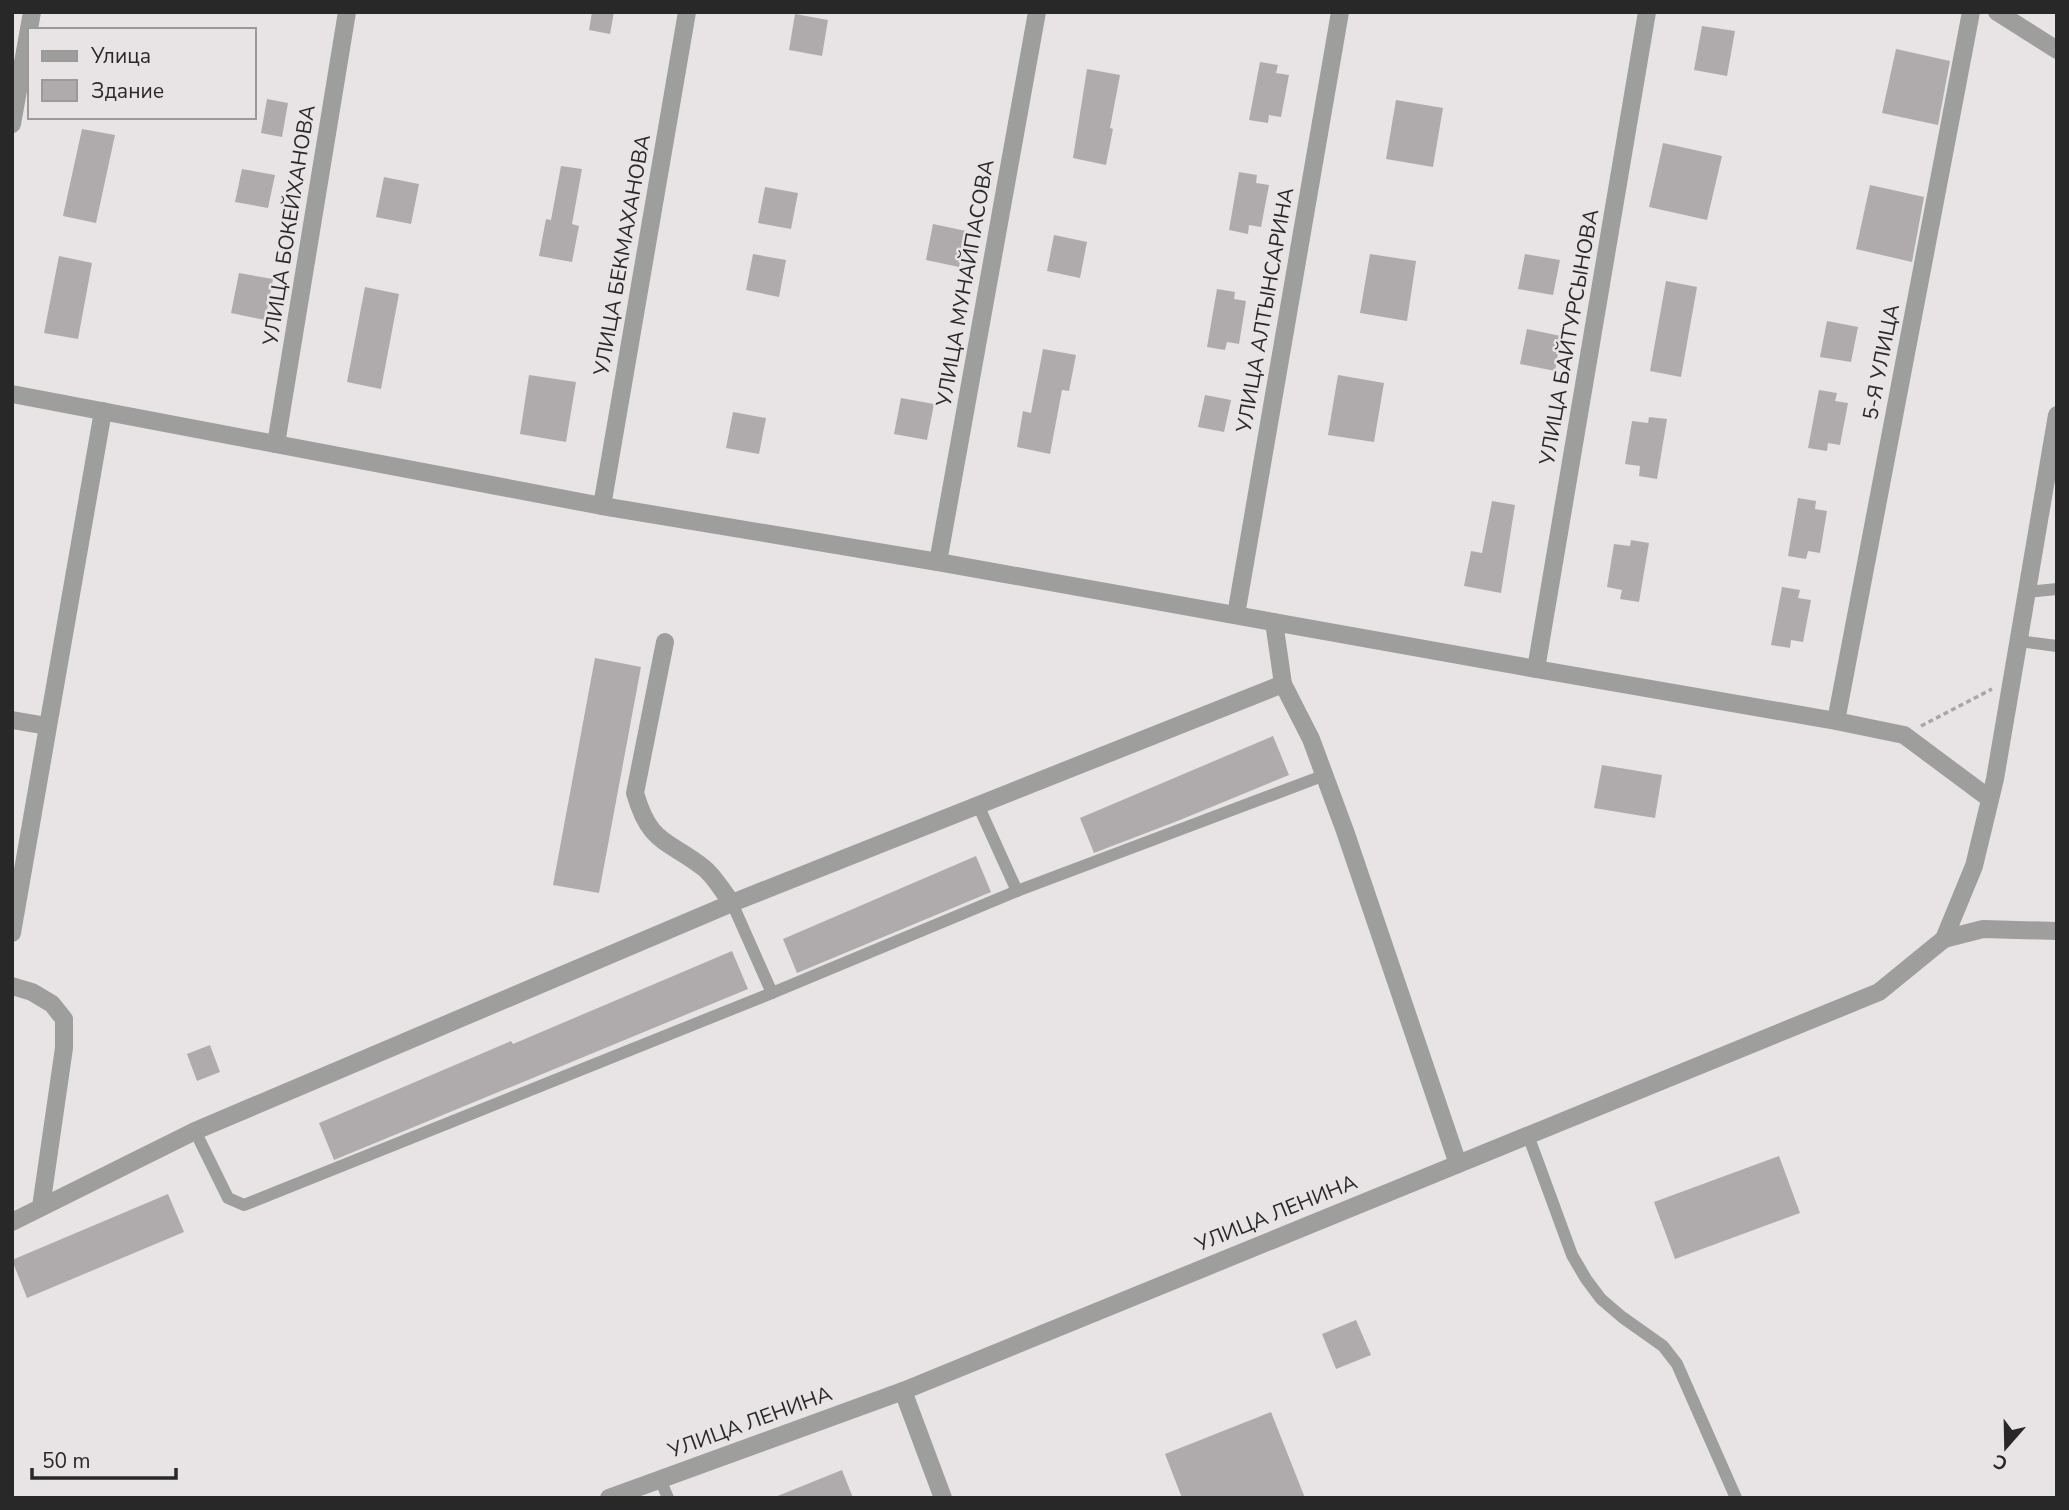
<svg xmlns="http://www.w3.org/2000/svg" width="2069" height="1510" viewBox="0 0 2069 1510" font-family="'Nunito Sans',sans-serif">
  <style>
    .building { fill: #afabac }
    .lines { fill: none; stroke-linecap: round; stroke-linejoin: round }
    .path { stroke: #a9a6a8; stroke-width: 3.5; stroke-dasharray: 5 3.5; stroke-linecap: butt }
    .service { stroke: #9e9e9d; stroke-width: 12 }
    .minor { stroke: #9e9e9d; stroke-width: 18 }
    .tertiary { stroke: #9e9e9d; stroke-width: 18 }
    .labels { text-anchor: middle; stroke-width: 5; stroke-linejoin: round; paint-order: stroke }
    .street-label { font-size: 21px; fill: #292828; stroke: #e8e4e6 }
  </style>
  <rect width="100%" height="100%" fill="#e8e4e6"/>
  <g class="building">
    <path d="M592 12H614L610 34 589 30Z"/>
    <path d="M795 14 828 20 822 56 789 50Z"/>
    <path d="M1702 26 1735 31 1727 76 1694 70Z"/>
    <path d="M1896 49 1950 61 1938 125 1882 113Z"/>
    <path d="M1260 62 1278 65 1276 73 1289 75 1281 117 1269 115 1268 123 1249 120Z"/>
    <path d="M1087 69 1120 75 1110 128 1113 129 1106 165 1073 158Z"/>
    <path d="M267 99 288 103 282 137 261 133Z"/>
    <path d="M1396 100 1443 108 1433 167 1386 159Z"/>
    <path d="M82 129 115 135 96 223 63 216Z"/>
    <path d="M1663 143 1722 156 1707 220 1649 207Z"/>
    <path d="M561 166 582 169 572 224 579 226 572 262 539 256 546 219 551 220Z"/>
    <path d="M242 169 275 175 268 208 235 202Z"/>
    <path d="M1239 172 1257 175 1256 183 1269 185 1261 227 1249 225 1248 234 1229 230Z"/>
    <path d="M384 177 419 184 411 224 376 217Z"/>
    <path d="M1870 185 1924 197 1912 262 1856 249Z"/>
    <path d="M765 187 798 193 791 229 758 223Z"/>
    <path d="M933 224 966 231 959 267 926 260Z"/>
    <path d="M1054 235 1087 242 1080 278 1047 271Z"/>
    <path d="M753 254 786 260 779 297 746 290Z"/>
    <path d="M1370 254 1416 261 1407 321 1360 313Z"/>
    <path d="M1525 254 1560 260 1553 295 1518 289Z"/>
    <path d="M59 256 92 263 78 339 44 333Z"/>
    <path d="M239 273 273 279 265 320 231 313Z"/>
    <path d="M1666 281 1697 287 1681 377 1650 371Z"/>
    <path d="M365 287 399 294 381 389 347 382Z"/>
    <path d="M1217 289 1235 292 1234 299 1246 301 1239 344 1227 342 1225 350 1207 347Z"/>
    <path d="M1827 321 1858 327 1851 362 1820 357Z"/>
    <path d="M1527 329 1561 336 1555 371 1520 364Z"/>
    <path d="M1043 349 1076 355 1069 391 1062 390 1050 454 1017 447 1023 411 1031 413Z"/>
    <path d="M529 375 576 382 566 442 520 434Z"/>
    <path d="M1338 375 1384 383 1374 442 1328 435Z"/>
    <path d="M1819 390 1837 393 1835 401 1848 403 1840 445 1828 443 1827 451 1808 448Z"/>
    <path d="M1205 395 1231 400 1224 432 1198 427Z"/>
    <path d="M901 398 934 404 927 440 894 434Z"/>
    <path d="M733 412 766 418 759 454 726 448Z"/>
    <path d="M1649 417 1667 419 1657 479 1639 476 1640 466 1625 464 1632 421 1648 423Z"/>
    <path d="M1798 498 1816 501 1815 509 1827 511 1820 553 1808 551 1806 559 1788 556Z"/>
    <path d="M1492 501 1515 505 1501 593 1464 586 1471 551 1482 553Z"/>
    <path d="M1631 540 1649 543 1639 602 1620 599 1622 590 1607 587 1614 544 1630 546Z"/>
    <path d="M1782 587 1800 590 1798 598 1811 600 1803 642 1791 640 1790 648 1771 645Z"/>
    <path d="M595 658 641 667 599 893 553 885Z"/>
    <path d="M1273 736 1289 775 1180 820 1094 853 1080 818Z"/>
    <path d="M1602 765 1662 775 1655 818 1594 808Z"/>
    <path d="M976 856 991 892 797 973 783 939Z"/>
    <path d="M732 951 748 989 334 1160 319 1123 511 1041 513 1044Z"/>
    <path d="M210 1045 220 1072 197 1081 187 1054Z"/>
    <path d="M1779 1156 1800 1213 1675 1259 1654 1202Z"/>
    <path d="M168 1194 184 1232 27 1298 12 1260Z"/>
    <path d="M1356 1320 1371 1355 1336 1369 1322 1334Z"/>
    <path d="M1271 1412 1305 1498H1182L1165 1454Z"/>
    <path d="M842 1470 853 1498H775V1497Z"/>
  </g>
  <g class="lines">
    <path class="path" d="M1921 726 1992 689"/>
    <g class="service">
      <path d="M2027 592 2057 589"/>
      <path d="M2019 641 2057 646"/>
      <path d="M978 805 1017 891"/>
      <path d="M732 903 772 993"/>
      <path d="M195 1131 228 1198 244 1205 772 993 1017 891 1325 775"/>
      <path d="M1528 1135 1572 1255 1586 1279 1601 1299 1622 1317 1663 1346 1677 1364 1736 1498"/>
      <path d="M660 1479 668 1498"/>
    </g>
    <g class="minor">
      <path d="M1997 12 2057 50"/>
      <path d="M12 124 32 12"/>
      <path d="M12 394 602 506 938 562 1536 669 1836 721 1904 735 1990 799"/>
      <path d="M276 444 347 12"/>
      <path d="M602 506 687 12"/>
      <path d="M938 562 1037 12"/>
      <path d="M1236 615 1340 12"/>
      <path d="M1274 622 1283 684 1311 739 1345 831 1458 1164"/>
      <path d="M665 642 635 793C650 845 667 839 704 868 715 877 723 892 732 903"/>
      <path d="M1536 669 1647 12"/>
      <path d="M12 720 47 726"/>
      <path d="M1836 721 1971 12"/>
      <path d="M12 933 103 411"/>
      <path d="M1944 939 1983 929 2057 931"/>
      <path d="M12 986 32 992 52 1004 64 1019V1048L41 1207"/>
      <path d="M12 1222 195 1131 732 903 1283 684"/>
      <path d="M903 1391 943 1498"/>
    </g>
    <path class="tertiary" d="M609 1498 903 1391 1879 992 1944 939 1974 866 1995 779 2057 415"/>
  </g>
  <g class="labels">
    <g class="street-label">
      <text transform="translate(289 225) rotate(-81)" y="7">УЛИЦА БОКЕЙХАНОВА</text>
      <text transform="translate(622 255) rotate(-80)" y="7">УЛИЦА БЕКМАХАНОВА</text>
      <text transform="translate(965 283) rotate(-80)" y="7">УЛИЦА МУНАЙПАСОВА</text>
      <text transform="translate(1265 310) rotate(-80)" y="7">УЛИЦА АЛТЫНСАРИНА</text>
      <text transform="translate(1569 337) rotate(-80)" y="7">УЛИЦА БАЙТУРСЫНОВА</text>
      <text transform="translate(1881 362) rotate(-79)" y="7">5-Я УЛИЦА</text>
      <text transform="translate(1276 1213) rotate(-22)" y="7">УЛИЦА ЛЕНИНА</text>
      <text transform="translate(750 1422) rotate(-20)" y="7">УЛИЦА ЛЕНИНА</text>
    </g>
  </g>
  <rect width="2069" height="1510" fill="none" stroke="#292828" stroke-width="28"/>
  <rect x="28" y="28" width="228" height="91" fill="#e8e4e6" stroke="#9c999a" stroke-width="2"/>
  <rect x="42" y="51" width="35" height="10" fill="#9e9e9d" stroke="#9c999a" stroke-width="2"/>
  <text x="91" y="63" font-size="21" fill="#292828">Улица</text>
  <rect x="42" y="80" width="35" height="21" fill="#afabac" stroke="#9c999a" stroke-width="2"/>
  <text x="91" y="98" font-size="21" fill="#292828">Здание</text>
  <g transform="translate(2006 1447) rotate(200)" stroke="#e8e4e6" stroke-width="5" paint-order="stroke">
  <path d="M0-5L12 26L0 18L-12 26Z" fill="#292828"/>
  <text y="-10" font-size="19" font-weight="bold" text-anchor="middle" fill="#292828">С</text>
  </g>
  <path d="M32 1468v10h144v-10" fill="none" stroke="#292828" stroke-width="3.5"/>
  <text x="42" y="1468" font-size="21" fill="#292828" stroke="#e8e4e6" stroke-width="5" paint-order="stroke">50 m</text>
</svg>
